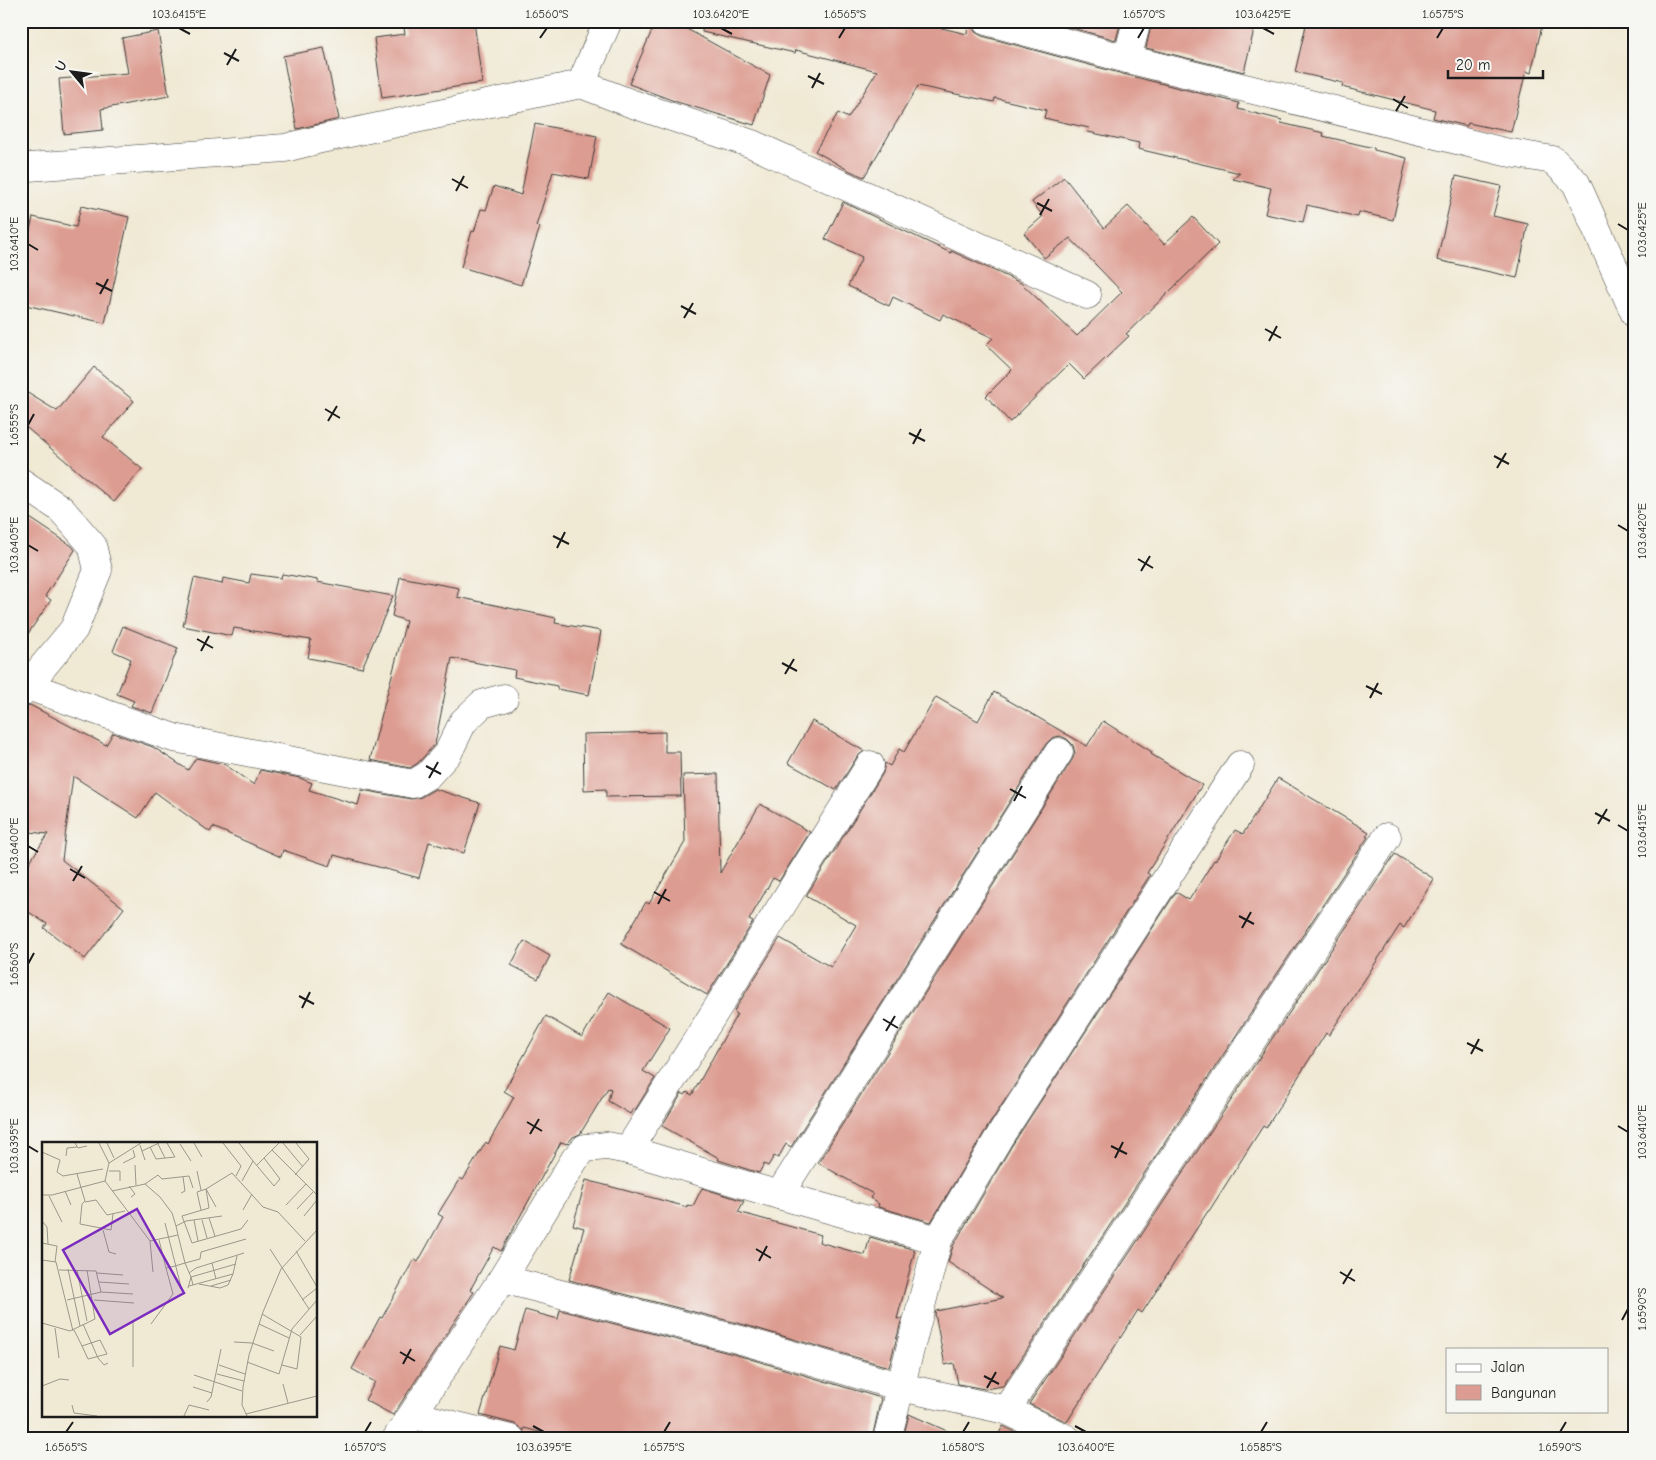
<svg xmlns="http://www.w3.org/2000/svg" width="1656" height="1460" viewBox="0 0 1656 1460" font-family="'Comic Neue',sans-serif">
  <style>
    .building { fill: #dd9c91 }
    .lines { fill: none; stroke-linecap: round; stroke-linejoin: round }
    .street-casing { stroke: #3c3b38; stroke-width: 29 }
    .street { stroke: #fff; stroke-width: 28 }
    .ticks { fill: none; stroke: #1c1c1c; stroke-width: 2 }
    .inset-road { fill: none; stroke: #9b978a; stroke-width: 1 }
    .view { fill: #7b2cbf; fill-opacity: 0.15; stroke: #7b2cbf; stroke-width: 2.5 }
    .inset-edge { fill: none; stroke: #1c1c1c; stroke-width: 2.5 }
    .neatline { fill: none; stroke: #1c1c1c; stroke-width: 2 }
    .ticks-label { font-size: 12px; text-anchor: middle; fill: #1c1c1c }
  </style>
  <rect width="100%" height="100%" fill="#f6f6f2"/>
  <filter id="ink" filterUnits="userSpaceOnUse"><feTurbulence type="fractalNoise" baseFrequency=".02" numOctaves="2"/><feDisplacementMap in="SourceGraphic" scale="10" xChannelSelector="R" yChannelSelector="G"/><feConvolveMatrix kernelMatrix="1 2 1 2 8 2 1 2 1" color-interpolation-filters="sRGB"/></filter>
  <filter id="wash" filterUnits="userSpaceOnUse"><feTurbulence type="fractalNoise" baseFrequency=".0096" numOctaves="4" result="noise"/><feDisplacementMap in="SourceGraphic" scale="20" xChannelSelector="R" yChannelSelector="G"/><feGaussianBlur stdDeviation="1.12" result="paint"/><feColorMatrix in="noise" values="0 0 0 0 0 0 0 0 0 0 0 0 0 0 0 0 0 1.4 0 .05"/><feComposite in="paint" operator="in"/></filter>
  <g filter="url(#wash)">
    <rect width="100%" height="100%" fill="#f0e9d4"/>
    <g id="blocks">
      <g class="building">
        <path d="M403 21H474L482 83 382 98 374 38 405 34Z"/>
        <path d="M656 21H687L685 28 770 75 754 125 677 102 629 84Z"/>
        <path d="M703 21H912L967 34 968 21H971L975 32 982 36 1123 74 1239 103 1238 109 1282 120 1281 123 1324 133 1323 136 1374 148V150L1407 158 1393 220 1359 212 1358 217 1307 205 1303 222 1265 214 1271 188 1233 179 1240 173 1138 149 1139 143 1088 132 1089 128 1044 118 1046 110 995 98 994 102 918 86 864 177 848 170 815 151 838 113 848 118 877 71 796 50 795 53 702 32Z"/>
        <path d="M1047 21H1121L1116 40Z"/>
        <path d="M1152 21H1256L1244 72 1146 48Z"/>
        <path d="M1307 21H1543L1531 73 1526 71 1511 132 1468 123 1467 126 1433 118 1435 110 1342 87 1343 83 1295 72Z"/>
        <path d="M158 31 169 96 101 109 103 130 64 134 59 79 128 73 122 38Z"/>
        <path d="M324 48 339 119 297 129 283 56Z"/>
        <path d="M535 124 597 136 589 179 553 172 536 226 540 227 521 285 461 267 472 231 474 232 481 209 486 210 494 186 521 195Z"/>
        <path d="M1456 176 1501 186 1493 216 1528 224 1517 278 1437 260Z"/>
        <path d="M1064 177 1104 228 1128 206 1164 244 1193 217 1218 244 1126 334 1129 336 1084 379 1069 364 1010 422 986 396 1012 370 986 345 993 338 943 314 940 320 893 297 889 306 848 286 862 257 825 239 843 202 951 253V251L1021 283 1077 336 1122 292 1070 238 1044 258 1024 233 1043 216 1032 202Z"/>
        <path d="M81 206 129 217 105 323 21 304V269L33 217 76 227Z"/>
        <path d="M94 367 134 401 103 437 142 469 114 502 21 423V389L57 411Z"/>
        <path d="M21 512 72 546 75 550 45 596 51 600 21 644Z"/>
        <path d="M251 574 281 578 282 574 318 580 317 582 393 596 362 668 308 658 311 640 234 628 232 636 183 626 194 578 222 584 223 578 249 583Z"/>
        <path d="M400 577 459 588 457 597 556 618 555 623 601 631 589 695 557 689V686L514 677 515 670 452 658 435 744 418 763 410 768 370 760 406 621 392 616Z"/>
        <path d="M123 626 178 648 152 713 131 706 134 701 117 694 131 659 113 651Z"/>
        <path d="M994 692 1087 746 1103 721 1152 752 1151 754 1202 785 1147 873 1150 875 985 1131 931 1222 878 1207 879 1204 870 1198 873 1194 818 1163 1072 760 1075 753 1073 745 1067 739 1060 736 1052 738 1046 744 791 1147 786 1144 778 1158 774 1156 768 1166 764 1164 759 1173 718 1160 719 1158 662 1126 682 1093 685 1095 687 1092 692 1095 737 1014 734 1011 780 938 831 967 856 925 806 896 883 773 885 763 890 766 899 749 904 752 936 697 978 721Z"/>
        <path d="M30 705 106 745 113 733 153 747 188 770 196 758 224 764 254 785 260 770 300 778 312 783 309 790 358 805 362 790 411 799 421 797 435 789 480 803 464 853 429 842 419 878 334 855 330 866 283 850 281 857 213 827 210 832 155 792 138 818 73 776 62 860 124 908 85 959 44 928 47 924 21 907V875L48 834 21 831V708Z"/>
        <path d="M812 721 864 751 857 757 836 790 788 763Z"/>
        <path d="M665 732V752H680L681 796 606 797V789L584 790 583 734Z"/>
        <path d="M718 774 720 873 760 804 810 832 779 881 773 878 749 920 753 922 707 995 621 944 646 902 649 904 685 842 683 775Z"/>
        <path d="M1278 778 1369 832 1366 836 1368 837 1003 1386 985 1389 958 1384 954 1363 945 1365 935 1314 936 1311 1003 1298 948 1262 953 1246 1011 1147 1176 892 1189 900 1214 860 1215 861 1235 830 1243 834Z"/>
        <path d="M1395 854 1434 879 1404 928 1400 925 1329 1035 1326 1033 1266 1128 1263 1126 1209 1211H1208L1142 1313 1138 1310 1067 1422 1029 1404Z"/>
        <path d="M524 941 550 956 538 979 511 965Z"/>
        <path d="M609 992 670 1028 643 1071 655 1078 635 1110 633 1109 630 1114 608 1101 611 1089 608 1088 580 1134 573 1137 567 1144 561 1142 501 1251 494 1247 470 1290 474 1292 393 1415 365 1400 375 1382 352 1369 380 1317 382 1318 414 1259 418 1262 443 1217 438 1214 460 1178 463 1180 486 1142 488 1144 514 1097 504 1091 546 1016 582 1037Z"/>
        <path d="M586 1180 687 1207V1205L693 1206 702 1188 744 1201 738 1212 821 1235 819 1242 865 1255 870 1237 915 1250 897 1319 902 1318 889 1367 745 1325 569 1280 584 1228 573 1225Z"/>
        <path d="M525 1310 558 1319 560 1310 737 1355 881 1398 872 1439H567L524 1428V1431L515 1424 480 1415 500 1346 514 1350Z"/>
        <path d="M909 1414 965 1439H903Z"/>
        <path d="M1003 1426 1030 1439H996Z"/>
      </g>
    </g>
  </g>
  <g filter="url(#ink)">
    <use href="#blocks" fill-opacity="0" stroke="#3c3b38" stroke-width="1"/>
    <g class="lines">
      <defs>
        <g id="street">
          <path d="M986 21 1127 59 1137 21"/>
          <path d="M1127 59 1505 152 1553 160 1576 183 1635 314"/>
          <path d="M581 84 630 103 752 144 1087 295"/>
          <path d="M21 170 29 167 285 148 321 139 581 84 608 21"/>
          <path d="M21 482 61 509 92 545 98 570 74 629 21 693"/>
          <path d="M28 686 174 738 413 784 428 775 448 753 463 722 482 704 504 698"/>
          <path d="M628 1150 870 765"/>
          <path d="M779 1195 1059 752"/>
          <path d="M502 1279 741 1340 901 1387 1006 1410 1067 1439"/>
          <path d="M1006 1410 1387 837"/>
          <path d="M413 1415 511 1439"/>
          <path d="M396 1439 502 1279 575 1159 585 1148 607 1146 628 1150 779 1195 938 1240"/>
          <path d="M887 1439 938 1240 998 1139 1240 765"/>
        </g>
      </defs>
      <use href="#street" class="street-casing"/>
      <use href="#street" class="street"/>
    </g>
  </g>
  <path class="ticks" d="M179 28 190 34M721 28 732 34M1263 28 1274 34M540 38 547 28M839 38 845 28M1138 38 1144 28M1437 38 1443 28M224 53 239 61M227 65 236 49M808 76 824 84M812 88 820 73M1393 99 1408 108M1396 111 1405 96M452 179 468 188M456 191 464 176M1037 203 1052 211M1040 215 1049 199M1618 224 1628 230M28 244 38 250M96 283 112 291M100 294 108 279M681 306 696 314M684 318 693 303M1265 329 1281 338M1269 341 1277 326M325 409 340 418M328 421 337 406M28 425 34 414M909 433 925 441M913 444 921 429M1494 456 1509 464M1497 468 1506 453M1618 525 1628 531M553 536 569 544M28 545 38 551M557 548 565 532M1138 559 1153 568M1141 571 1150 556M197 639 213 648M201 651 209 636M782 663 797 671M785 674 794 659M1366 686 1382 694M1370 698 1378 683M426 766 441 774M429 778 438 762M1010 789 1026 798M1014 801 1022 786M1595 813 1610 821M1598 824 1607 809M1618 825 1628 831M28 846 38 852M70 869 85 878M73 881 82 866M654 892 670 901M658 904 666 889M1239 916 1254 924M1242 928 1251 912M28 964 34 953M299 996 314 1004M302 1008 310 992M883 1019 898 1028M886 1031 895 1016M1467 1043 1483 1051M1471 1054 1479 1039M527 1122 542 1131M1618 1126 1628 1132M530 1134 539 1119M28 1146 38 1152M1111 1146 1127 1154M1115 1158 1123 1142M756 1249 771 1258M759 1261 767 1246M1340 1272 1355 1281M1343 1284 1352 1269M1622 1320 1628 1309M400 1352 415 1361M403 1364 411 1349M984 1376 999 1384M987 1388 996 1372M533 1426 544 1432M1075 1426 1086 1432M66 1432 73 1422M365 1432 371 1422M664 1432 670 1422M963 1432 969 1422M1261 1432 1267 1422M1560 1432 1566 1422"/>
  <g transform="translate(42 1142)">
    <rect width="275" height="275" fill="#f0e9d4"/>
    <path class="inset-road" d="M33 1 36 6 45 4M57 1 67 21M65 1 72 16M152 1 160 15M181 1 199 24 194 34M197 1 211 19M241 1 261 25M116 2 123 16M138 2 149 19M98 3 103 18M108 5 114 17 133 15 125 1M230 8 275 53M100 9 117 1M0 10 18 18 15 30 21 34 61 27M24 14 25 6 35 5M81 21 93 15 91 8M93 23 94 43M215 23 237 1M67 29H78V39M155 29 159 48M35 32 43 59 40 62 38 82 69 88 71 72M253 33 267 17 254 1M63 39 108 99 136 93 134 84 144 79 180 74M200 39 211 19 232 44 238 37 222 16M87 44 93 52 89 55M23 49 29 63M70 49 103 42M139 51 143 49 141 35M0 53H10L63 39 67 21 99 1M7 54 20 80M43 60 54 58 65 73 83 69M244 63 264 42M255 67 272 49M159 68 155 50 164 47 174 65M201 68 210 52M262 74 275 58M167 76 173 94M152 78 156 99M160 78 165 96M206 78 199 87 150 101 140 74 167 66 164 47 190 31 221 65 236 70 263 99M0 79 5 85 6 102M123 81 139 145M134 84 130 71 118 55 103 42 116 33 120 37 147 34 151 46M61 88 67 110 74 112M117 98 124 126 133 124 143 121 136 93M108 99 111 130M0 101 15 104 13 120M228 107 267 167M254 109 275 145M0 118 14 120 31 189M170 121 174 137M26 127 38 184M17 128 54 129 59 150M35 128 45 179M55 131 81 133M147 131 154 126 202 111M57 140 87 142M157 142 178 146 186 143 191 132M151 143 149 135 194 122M147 144 191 132 195 114M169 144 189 138M146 146 149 135 143 121 158 117 159 110 204 97M25 158 59 150 91 152M52 158 92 161M260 158 275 146M220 172 259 195 255 227 240 223M0 181 28 189 53 177 45 128M41 182 56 216 62 223 66 221M109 182 131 152 124 126M217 182 247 196M13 186 17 216M32 188 40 204 46 217 65 212 58 198 40 204M258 193 275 174M192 200 210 201 232 209M205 220 237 232 250 187 275 158M177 223 203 232M91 225V179M175 232 202 239M152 233 200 249M241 242 246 261M0 244 18 237 27 238M151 245 170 251M165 260 169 255 179 207M30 263 32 271 55 274M204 272 275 254M142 274 147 263 167 268M205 274 200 263 201 245 207 213 221 170 239 127 275 88"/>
    <path class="view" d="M95 67 142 151 68 192 21 108Z"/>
    <rect width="275" height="275" class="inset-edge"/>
  </g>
  <rect width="1656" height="1460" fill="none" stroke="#f6f6f2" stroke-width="55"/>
  <rect x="1446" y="1348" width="162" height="65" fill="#f6f6f2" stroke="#9f9f9c"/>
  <rect x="1456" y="1364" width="25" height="8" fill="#ffffff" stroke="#9f9f9c"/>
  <text x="1491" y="1372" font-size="15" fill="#1c1c1c">Jalan</text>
  <rect x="1456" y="1385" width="25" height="15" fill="#dd9c91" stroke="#9f9f9c"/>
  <text x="1491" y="1398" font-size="15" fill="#1c1c1c">Bangunan</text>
  <g transform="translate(72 72) rotate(299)" stroke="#f6f6f2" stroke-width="4" paint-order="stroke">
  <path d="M0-4L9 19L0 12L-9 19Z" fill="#1c1c1c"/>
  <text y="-8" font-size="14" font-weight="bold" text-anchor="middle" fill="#1c1c1c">U</text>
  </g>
  <path d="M1448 70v8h95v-8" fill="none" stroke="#1c1c1c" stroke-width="2.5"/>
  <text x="1456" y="70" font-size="15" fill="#1c1c1c" stroke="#f6f6f2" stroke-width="4" paint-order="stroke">20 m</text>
  <rect x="28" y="28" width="1600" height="1404" class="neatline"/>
  <g class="ticks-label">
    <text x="179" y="18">103.6415°E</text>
    <text x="547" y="18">1.6560°S</text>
    <text x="721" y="18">103.6420°E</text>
    <text x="845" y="18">1.6565°S</text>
    <text x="1144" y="18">1.6570°S</text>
    <text x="1263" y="18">103.6425°E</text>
    <text x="1443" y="18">1.6575°S</text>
    <text transform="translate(1642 230) rotate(-90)" y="4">103.6425°E</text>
    <text transform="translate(14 244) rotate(-90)" y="4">103.6410°E</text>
    <text transform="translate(14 425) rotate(-90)" y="4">1.6555°S</text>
    <text transform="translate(1642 531) rotate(-90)" y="4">103.6420°E</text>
    <text transform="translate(14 545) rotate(-90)" y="4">103.6405°E</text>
    <text transform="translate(1642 831) rotate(-90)" y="4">103.6415°E</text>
    <text transform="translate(14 846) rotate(-90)" y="4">103.6400°E</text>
    <text transform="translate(14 964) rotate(-90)" y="4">1.6560°S</text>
    <text transform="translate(1642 1132) rotate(-90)" y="4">103.6410°E</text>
    <text transform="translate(14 1146) rotate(-90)" y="4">103.6395°E</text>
    <text transform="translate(1642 1309) rotate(-90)" y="4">1.6590°S</text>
    <text x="66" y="1451">1.6565°S</text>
    <text x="365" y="1451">1.6570°S</text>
    <text x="544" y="1451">103.6395°E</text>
    <text x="664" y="1451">1.6575°S</text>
    <text x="963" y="1451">1.6580°S</text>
    <text x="1086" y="1451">103.6400°E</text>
    <text x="1261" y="1451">1.6585°S</text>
    <text x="1560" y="1451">1.6590°S</text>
  </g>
</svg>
